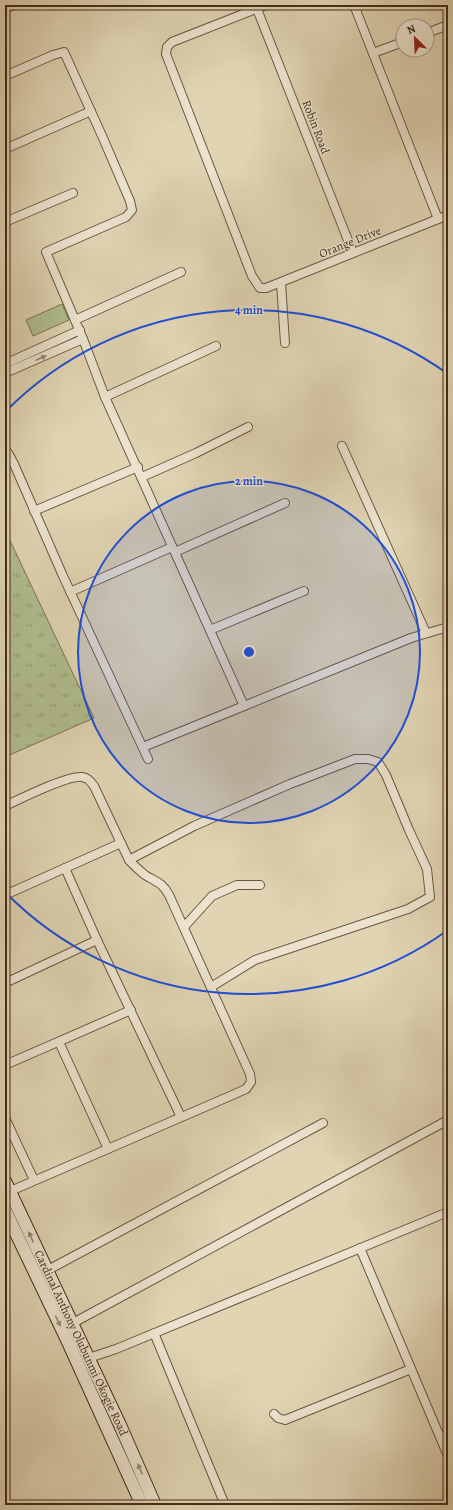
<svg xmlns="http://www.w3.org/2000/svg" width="453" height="1510" viewBox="0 0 453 1510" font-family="Alegreya,serif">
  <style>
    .grass { fill: url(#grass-tufts); stroke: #7a7454 }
    .park { fill: #b0bd8e; stroke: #7a7454 }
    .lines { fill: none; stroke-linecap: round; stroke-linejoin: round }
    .street-casing { stroke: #6b5640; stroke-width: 10 }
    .secondary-casing { stroke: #442c19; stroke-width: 14 }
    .street { stroke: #ebe3ce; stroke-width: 8 }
    .secondary { stroke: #ebe3ce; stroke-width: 12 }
    .oneway { fill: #988874 }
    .ring { fill: none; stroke: #1d4ed8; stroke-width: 2 }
    .labels { text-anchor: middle; stroke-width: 3; stroke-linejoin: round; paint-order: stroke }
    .street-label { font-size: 12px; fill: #442c19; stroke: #ebe3ce }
    .centre { fill: #1d4ed8; stroke: #ebe3ce; stroke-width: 2 }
    .ring-label { font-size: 12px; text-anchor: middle; font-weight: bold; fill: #1d4ed8; stroke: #ebe3ce; stroke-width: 3; stroke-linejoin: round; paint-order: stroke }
  </style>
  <defs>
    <pattern id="grass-tufts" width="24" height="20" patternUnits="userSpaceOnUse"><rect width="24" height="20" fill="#b0bd8e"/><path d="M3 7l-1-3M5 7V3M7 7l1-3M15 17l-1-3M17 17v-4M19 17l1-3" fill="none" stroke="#919a73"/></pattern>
  </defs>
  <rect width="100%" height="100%" fill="#e0d4b3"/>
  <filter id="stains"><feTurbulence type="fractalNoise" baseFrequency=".005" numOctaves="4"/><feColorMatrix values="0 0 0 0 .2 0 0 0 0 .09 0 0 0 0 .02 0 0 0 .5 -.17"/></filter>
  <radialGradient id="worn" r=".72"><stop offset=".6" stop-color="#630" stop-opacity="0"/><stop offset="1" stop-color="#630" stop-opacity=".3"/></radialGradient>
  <path class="grass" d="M5 530 94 718 5 757Z"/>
  <path class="park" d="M62 304 69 320 33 336 26 320Z"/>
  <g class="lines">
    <defs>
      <g id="street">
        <path d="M266 5 172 42 167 47 166 54 252 276 260 288H266L448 215"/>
        <path d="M354 5 438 219"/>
        <path d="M5 9 14 5"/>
        <path d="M257 9 353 253"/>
        <path d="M427 33 448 25"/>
        <path d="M373 53 403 42"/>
        <path d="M5 76 53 55 64 52 103 138 130 201 132 210 126 217 46 252 83 339 105 397 244 706 411 638 448 627"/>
        <path d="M5 149 91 111"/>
        <path d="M5 222 73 193"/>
        <path d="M281 283 285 343"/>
        <path d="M75 320 181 272"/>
        <path d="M5 364 80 330"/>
        <path d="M5 373 83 339"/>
        <path d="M105 397 216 346"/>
        <path d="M342 446 426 633"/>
        <path d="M5 454 8 453 14 464 63 576 148 759"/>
        <path d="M142 477 196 453 248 427"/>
        <path d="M34 511 138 467"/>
        <path d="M175 552 285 503"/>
        <path d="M70 592 172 547"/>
        <path d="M210 630 304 591"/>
        <path d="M143 747 244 706"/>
        <path d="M5 806C20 799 68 775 82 777 88 778 90 781 94 786L129 860C134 866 139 870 145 875 156 882 162 882 169 895L250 1074 251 1082 246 1089 214 1103 6 1193"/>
        <path d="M129 860 194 826 290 784 355 759H368L378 762 386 775 409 830 427 869 430 897 408 909 255 960 211 987"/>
        <path d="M65 868 97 940 181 1117"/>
        <path d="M5 895 121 843"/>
        <path d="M184 927 212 896 237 885H260"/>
        <path d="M5 983 97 940"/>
        <path d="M59 1042 108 1149"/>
        <path d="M5 1065 131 1010"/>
        <path d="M5 1118 34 1180"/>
        <path d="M360 1248 448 1456"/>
        <path d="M46 1271 323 1123"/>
        <path d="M73 1323 448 1120"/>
        <path d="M154 1333 225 1505"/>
        <path d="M89 1358 116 1349 448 1212"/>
        <path d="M274 1414 278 1418 285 1420 411 1369"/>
      </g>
      <g id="secondary">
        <path id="s1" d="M5 1181 120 1425 155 1505"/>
        <path d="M5 1210 68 1342 142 1505"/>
      </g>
    </defs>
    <use href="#street" class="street-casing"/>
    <use href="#secondary" class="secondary-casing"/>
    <use href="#street" class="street"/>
    <use href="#secondary" class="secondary"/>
  </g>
  <defs><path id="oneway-solid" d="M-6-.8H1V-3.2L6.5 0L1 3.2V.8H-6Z"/></defs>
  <g class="oneway">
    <use href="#oneway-solid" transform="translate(41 358) rotate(-24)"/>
    <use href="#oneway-solid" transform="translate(31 1237) rotate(-114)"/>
    <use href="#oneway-solid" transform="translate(58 1321) rotate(64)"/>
    <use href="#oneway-solid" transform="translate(140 1469) rotate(-114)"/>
  </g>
  <circle cx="249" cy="652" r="171" fill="#1d4ed8" fill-opacity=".12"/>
  <g class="ring">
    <circle cx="249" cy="652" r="171"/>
    <path d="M448 930A342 342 0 0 1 5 892M5 412A342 342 0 0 1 448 374"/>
  </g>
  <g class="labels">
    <g class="street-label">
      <text transform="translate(316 127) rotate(69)" y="4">Robin Road</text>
      <text transform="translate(350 242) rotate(-22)" y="4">Orange Drive</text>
      <text dy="4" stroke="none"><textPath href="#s1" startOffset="179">Cardinal Anthony Olubunmi Okogie Road</textPath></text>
    </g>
  </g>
  <circle cx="249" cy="652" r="6" class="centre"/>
  <g class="ring-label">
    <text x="249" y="314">4 min</text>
    <text x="249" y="485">2 min</text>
  </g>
  <rect width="453" height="1510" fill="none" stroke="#e0d4b3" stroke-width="20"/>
  <rect x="6" y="6" width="441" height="1498" fill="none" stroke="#442c19" stroke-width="2"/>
  <rect x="10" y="10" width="433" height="1490" fill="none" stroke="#442c19"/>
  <g transform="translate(415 38) rotate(336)"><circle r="19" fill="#ebe3ce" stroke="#a89a86"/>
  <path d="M0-3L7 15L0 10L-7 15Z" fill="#8f2418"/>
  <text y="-6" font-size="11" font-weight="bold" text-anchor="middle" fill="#442c19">N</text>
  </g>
  <rect width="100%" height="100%" filter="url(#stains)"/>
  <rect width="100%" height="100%" fill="url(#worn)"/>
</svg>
